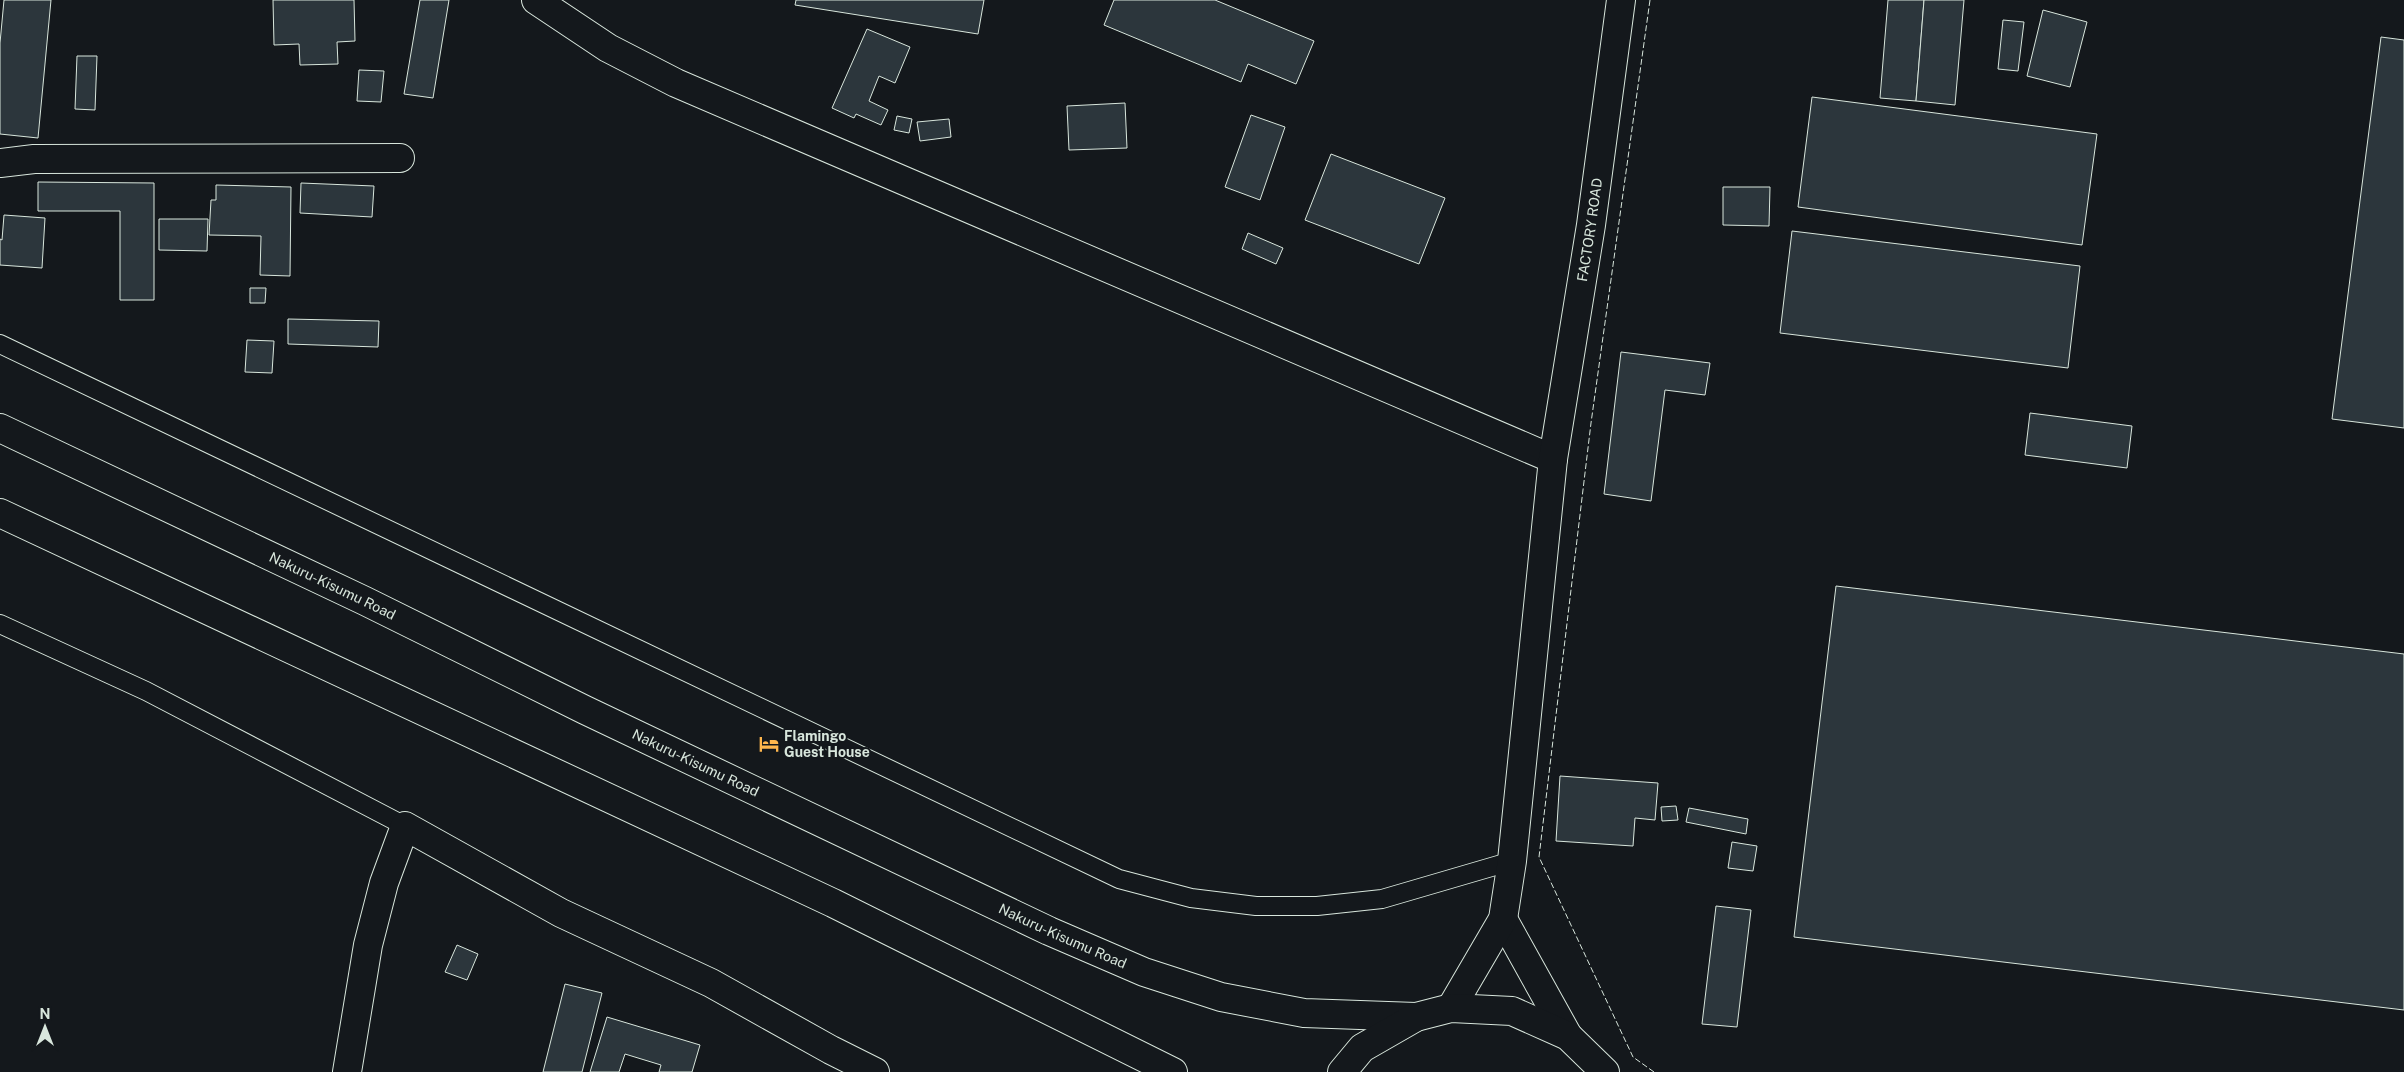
<svg xmlns="http://www.w3.org/2000/svg" width="2404" height="1072" viewBox="0 0 2404 1072" font-family="'Public Sans',sans-serif">
  <style>
    .building { fill: #2c363c; stroke: #d8e6dc }
    .lines { fill: none; stroke-linecap: round; stroke-linejoin: round }
    .lane-casing { stroke: #d8e6dc; stroke-width: 20 }
    .street-casing { stroke: #d8e6dc; stroke-width: 30 }
    .highway-casing { stroke: #d8e6dc; stroke-width: 30 }
    .lane { stroke: #14181c; stroke-width: 18 }
    .street { stroke: #14181c; stroke-width: 28 }
    .highway { stroke: #14181c; stroke-width: 28 }
    .fence { stroke: #d8e6dc; stroke-width: 1; stroke-dasharray: 6 2.5; stroke-linecap: butt }
    .labels { text-anchor: middle; stroke-width: 4; stroke-linejoin: round; paint-order: stroke }
    .street-label { font-size: 14px; fill: #d8e6dc; stroke: #14181c }
    .poi-label { font-size: 14px; font-weight: bold; fill: #d8e6dc; stroke: #14181c; text-anchor: start }
  </style>
  <rect width="100%" height="100%" fill="#14181c"/>
  <g class="building">
    <path d="M4 0H51L38 138 0 134V43Z"/>
    <path d="M273 0H354L355 41 337 42 338 64 300 65 299 44 274 45Z"/>
    <path d="M420 0H449L433 98 404 94Z"/>
    <path d="M796 0H984L978 34 795 5Z"/>
    <path d="M1114 0H1215L1314 41 1296 84 1248 64 1241 82 1104 25Z"/>
    <path d="M1888 0H1924L1916 101 1880 98Z"/>
    <path d="M1924 0H1964L1955 105 1916 101Z"/>
    <path d="M2043 10 2087 22 2070 87 2027 76Z"/>
    <path d="M2003 20 2024 22 2018 71 1998 69Z"/>
    <path d="M867 29 910 47 895 83 879 76 869 101 888 110 881 125 856 114 854 118 832 108Z"/>
    <path d="M2381 37 2404 40V428L2332 419Z"/>
    <path d="M77 56H97L95 110 75 109Z"/>
    <path d="M359 70 384 71 381 102 357 101Z"/>
    <path d="M1812 97 2097 134 2082 245 1798 207Z"/>
    <path d="M1125 103 1127 148 1069 150 1067 106Z"/>
    <path d="M1251 115 1285 127 1260 200 1225 187Z"/>
    <path d="M897 116 912 119 909 133 894 130Z"/>
    <path d="M949 119 951 137 920 141 917 122Z"/>
    <path d="M1331 154 1445 198 1419 264 1305 220Z"/>
    <path d="M38 182 154 183V300H120V211H38Z"/>
    <path d="M301 183 374 186 372 217 300 213Z"/>
    <path d="M216 185 291 187 290 276 260 275 261 236 209 235 211 200H216Z"/>
    <path d="M1723 187H1770L1769 226 1723 225Z"/>
    <path d="M4 215 45 218 42 268 0 265V239L2 240Z"/>
    <path d="M159 219H208L207 251 159 250Z"/>
    <path d="M1792 231 2080 266 2068 368 1780 333Z"/>
    <path d="M1248 233 1283 248 1276 264 1242 249Z"/>
    <path d="M250 288H266L265 303H250Z"/>
    <path d="M288 319 379 321 378 347 288 344Z"/>
    <path d="M247 340 274 341 272 373 245 372Z"/>
    <path d="M1621 352 1710 363 1705 395 1665 390 1651 501 1604 494Z"/>
    <path d="M2030 413 2132 426 2127 468 2025 455Z"/>
    <path d="M1836 586 2404 654V1010L1794 937Z"/>
    <path d="M1560 776 1658 783 1655 820 1635 818 1633 846 1556 841Z"/>
    <path d="M1676 806 1678 820 1662 821 1661 807Z"/>
    <path d="M1689 808 1748 819 1746 834 1686 822Z"/>
    <path d="M1732 842 1757 846 1753 871 1728 868Z"/>
    <path d="M1716 906 1751 910 1737 1027 1702 1024Z"/>
    <path d="M457 945 478 954 467 980 445 972Z"/>
    <path d="M565 984 602 993 582 1072H543Z"/>
    <path d="M607 1017 700 1045 692 1072H659L661 1065 625 1054 619 1072H590Z"/>
  </g>
  <g class="lines">
    <defs>
      <g id="lane">
        <path d="M0 344 1119 879 1191 898 1256 906H1317L1382 899 1512 861"/>
        <path d="M0 624 146 691 405 826"/>
      </g>
      <g id="street">
        <path d="M536 0 608 48 676 83 1553 459"/>
        <path d="M0 163 34 159 400 158"/>
        <path d="M1503 919 1568 1036"/>
        <path id="s1" d="M1451 1008 1503 919 1512 861 1553 459 1591 225 1621 0"/>
        <path d="M347 1072 368 945 384 883 405 826 561 913 711 983 831 1050 875 1072"/>
      </g>
      <g id="highway">
        <path id="s2" d="M0 428 365 601 585 710 1049 931 1144 972 1221 997 1304 1013 1416 1017"/>
        <path d="M0 513 833 903 1173 1072"/>
        <path d="M1342 1072 1362 1048 1416 1017 1451 1008 1512 1011 1568 1036 1605 1072"/>
      </g>
    </defs>
    <use href="#lane" class="lane-casing"/>
    <use href="#street" class="street-casing"/>
    <use href="#highway" class="highway-casing"/>
    <use href="#lane" class="lane"/>
    <use href="#street" class="street"/>
    <use href="#highway" class="highway"/>
    <path class="fence" d="M1650 0 1591 423 1539 857 1633 1057 1654 1072"/>
  </g>
  <defs>
    <symbol id="hotel-bare" viewBox="-9 -9 18 18"><path d="M-6-4.5h1.5V1H6V5H4.5V3h-9V5H-6ZM-4 0a1.8 1.8 0 1 1 3.6 0ZM.5 0V-2.5h3Q6-2.5 6 0Z" fill="#ffb74d" stroke="#14181c" stroke-width="2.5" paint-order="stroke"/></symbol>
  </defs>
  <g fill-rule="evenodd">
    <use href="#hotel-bare" x="755" y="730" width="28" height="28"/>
  </g>
  <g class="labels">
    <g class="street-label">
      <text dy="5" stroke="none"><textPath href="#s1" startOffset="798">FACTORY ROAD</textPath></text>
      <text dy="5" stroke="none"><textPath href="#s2" startOffset="368">Nakuru-Kisumu Road</textPath></text>
      <text dy="5" stroke="none"><textPath href="#s2" startOffset="772">Nakuru-Kisumu Road</textPath></text>
      <text dy="5" stroke="none"><textPath href="#s2" startOffset="1178">Nakuru-Kisumu Road</textPath></text>
    </g>
    <g class="poi-label">
      <text x="784" y="741">Flamingo<tspan x="784" dy="16">Guest House</tspan></text>
    </g>
  </g>
  <g transform="translate(45 1027)" stroke="#14181c" stroke-width="4" paint-order="stroke">
  <path d="M0-4L9 19L0 12L-9 19Z" fill="#d8e6dc"/>
  <text y="-8" font-size="14" font-weight="bold" text-anchor="middle" fill="#d8e6dc">N</text>
  </g>
</svg>
